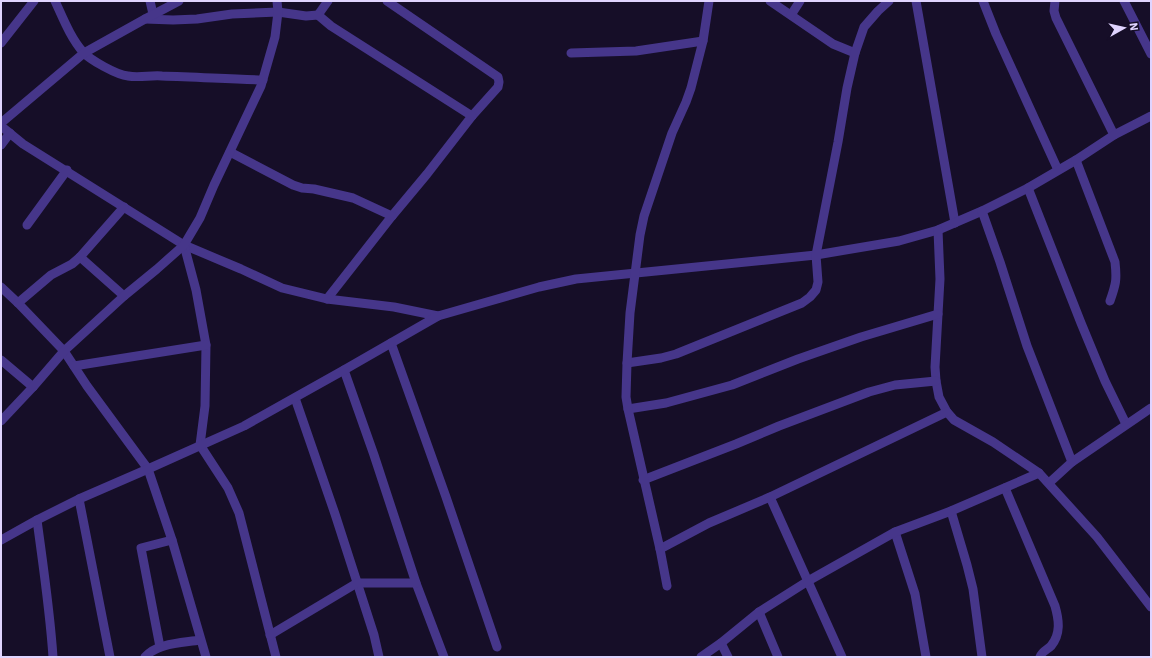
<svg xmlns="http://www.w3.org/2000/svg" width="1152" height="658" viewBox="0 0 1152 658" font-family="'IBM Plex Sans',sans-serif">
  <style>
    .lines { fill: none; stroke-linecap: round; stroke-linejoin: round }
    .street { stroke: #46368a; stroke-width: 9 }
  </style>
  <rect width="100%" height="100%" fill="#160e28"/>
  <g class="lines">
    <g class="street">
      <path d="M55 1C63 18 70 37 83 52 90 60 117 75 128 76 139 78 151 75 162 76 196 77 229 79 263 80"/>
      <path d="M150 1 153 14"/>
      <path d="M387 1 498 77 499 82 498 87 472 116"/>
      <path d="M770 1 833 44 855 53"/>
      <path d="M916 1 955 223"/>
      <path d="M983 1 996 34 1058 170"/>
      <path d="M1055 1 1054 11 1056 18 1114 135"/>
      <path d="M1124 1 1151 54"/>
      <path d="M318 15 328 1"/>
      <path d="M791 15 800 1"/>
      <path d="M145 19 173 20 197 19 232 14 278 12 306 16 318 15 331 26 472 116 427 174 392 216 327 299"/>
      <path d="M1 43 34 1"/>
      <path d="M571 53 636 51 703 41"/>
      <path d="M1 123 84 53 145 19 179 1"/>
      <path d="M1 126 23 144 184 245 241 269 282 288 327 299 394 307 438 316 539 287 576 279 816 255 899 241 938 230 982 211 1028 188 1076 160 1114 135 1151 116"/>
      <path d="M1 145 10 133"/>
      <path d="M230 152 293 185 302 188 314 189 353 198 392 216"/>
      <path d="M1076 160 1115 262C1117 280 1116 284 1110 301"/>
      <path d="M1028 188 1081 323 1105 381 1126 424"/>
      <path d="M982 211 1000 262 1027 346 1072 462"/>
      <path d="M27 225 67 170"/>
      <path d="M938 230 940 279 935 367 936 381 939 397 947 412 954 420 993 442 1039 473 1097 537 1151 607"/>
      <path d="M184 245 196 290 206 345 205 406 200 445 228 488 239 513 276 657"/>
      <path d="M80 257 124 296"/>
      <path d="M1 287 18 303 64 351 87 386 148 469 172 540 206 657"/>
      <path d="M18 303 51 275 72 264 80 257 124 207"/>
      <path d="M391 343 446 497 497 647"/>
      <path d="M1 360 33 387"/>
      <path d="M627 363 661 358 676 354 802 303 810 297 816 290 818 282 816 255 838 142 847 88 855 53 864 27 878 11 889 1"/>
      <path d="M74 366 206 345"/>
      <path d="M344 370 374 455 416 583 444 657"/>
      <path d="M295 398 335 514 374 635 379 657"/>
      <path d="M628 409 666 403 732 385 798 359 861 337 938 314"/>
      <path d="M1 421 33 387 64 351 124 296 157 269 184 245 200 218 214 185 261 86 275 37 278 12 277 1"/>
      <path d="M643 480 736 444 779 426 869 392 895 385 936 381"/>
      <path d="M1049 483 1072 462 1151 408"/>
      <path d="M1005 488 1055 606C1059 620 1061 634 1051 646 1047 650 1042 651 1040 657"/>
      <path d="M770 497 842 657"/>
      <path d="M79 499 110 657"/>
      <path d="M951 511 967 565 973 589 982 657"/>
      <path d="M37 520C43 565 50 611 53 657"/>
      <path d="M895 532 915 594 926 657"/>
      <path d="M1 540 37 520 79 499 148 469 244 426 344 370 438 316"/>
      <path d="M660 549 709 523 770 497 947 412"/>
      <path d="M667 586 660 549 628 409 626 397 627 363 630 313 640 235 644 216 672 133 686 102 691 88 703 41 709 1"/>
      <path d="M759 612 778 657"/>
      <path d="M270 635 357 583H416"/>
      <path d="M721 643 728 657"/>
      <path d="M160 647 141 548 172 540"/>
      <path d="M145 657C157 643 182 643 200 640"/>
      <path d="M701 657 721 643 759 612 808 581 895 532 951 511 1039 473"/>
    </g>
  </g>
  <rect width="1152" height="658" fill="none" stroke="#e0d4ff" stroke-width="4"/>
  <g transform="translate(1124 28) rotate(82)" stroke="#160e28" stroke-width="3" paint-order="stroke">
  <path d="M0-3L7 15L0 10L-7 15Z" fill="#e0d4ff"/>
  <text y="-6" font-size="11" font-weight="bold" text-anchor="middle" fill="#e0d4ff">N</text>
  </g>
</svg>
